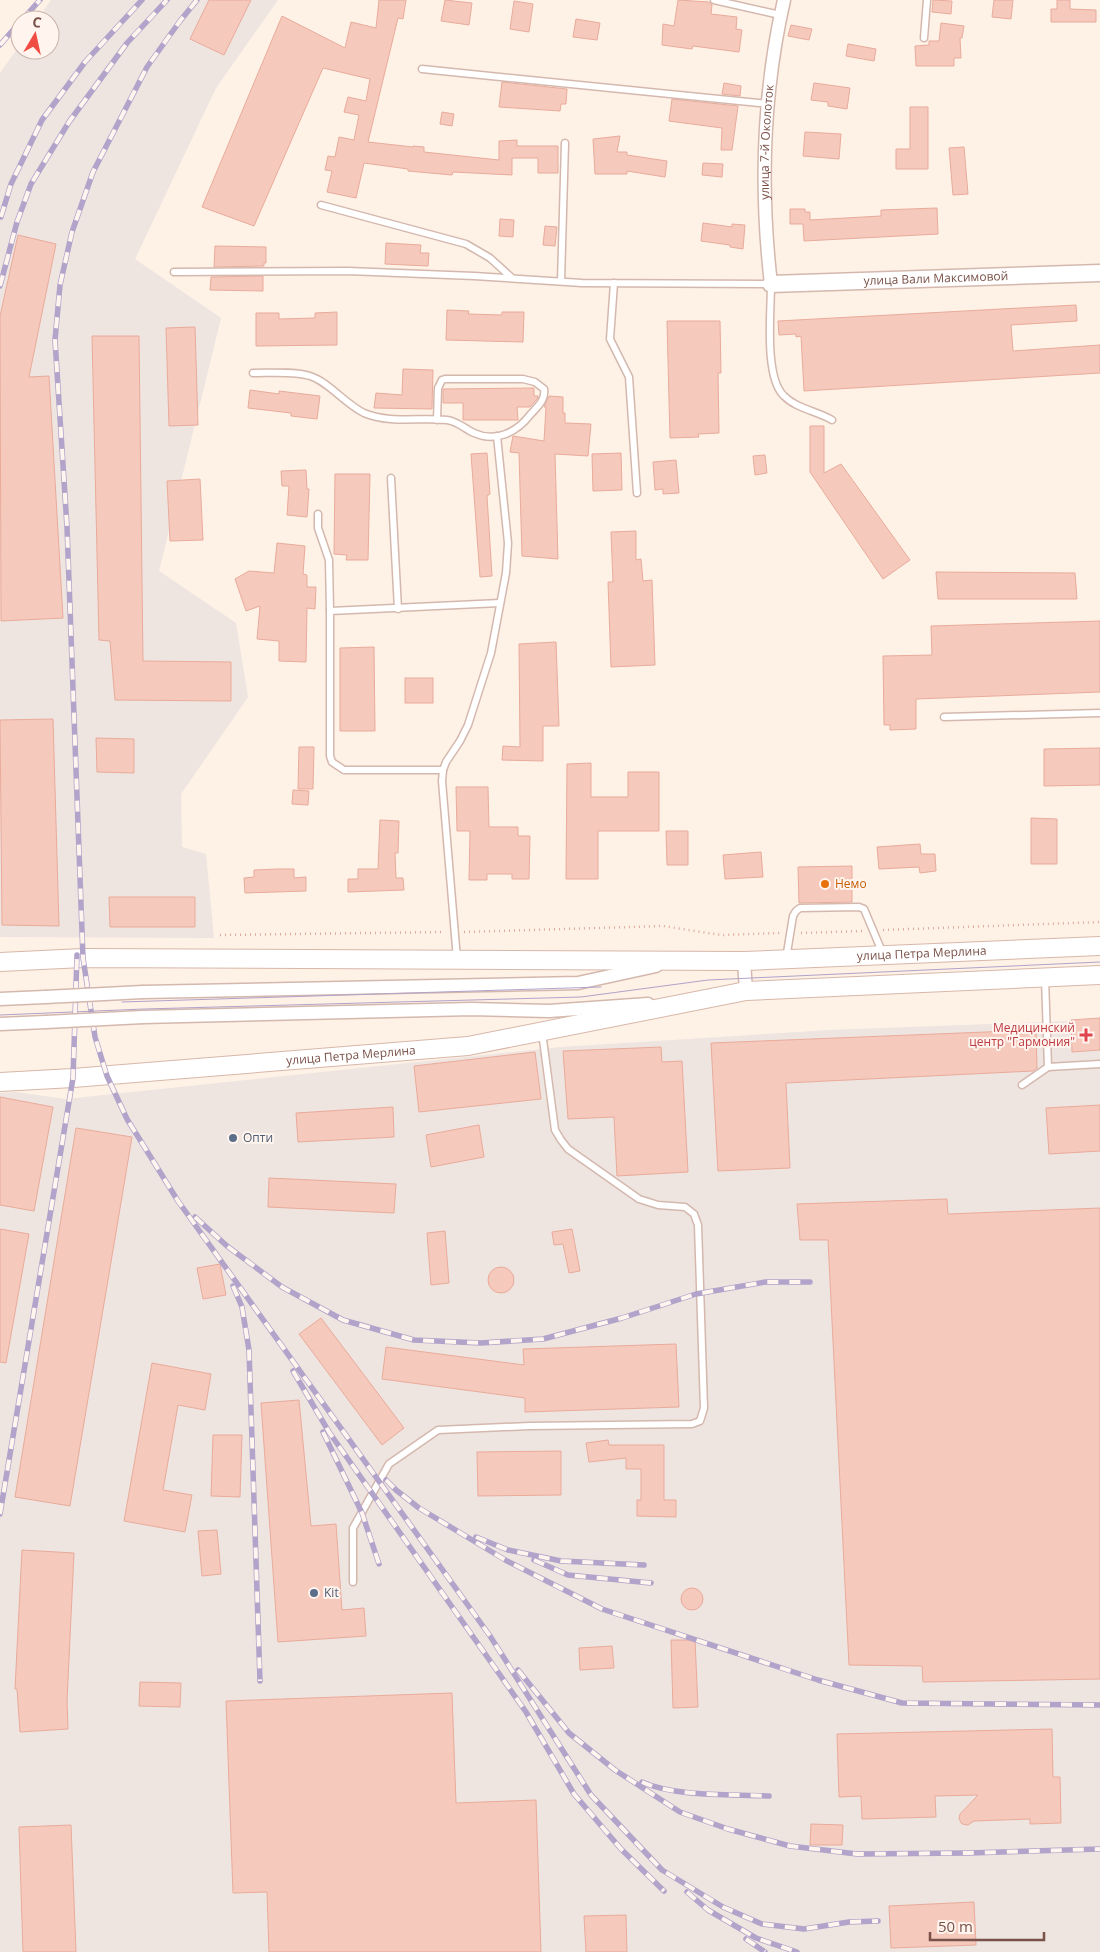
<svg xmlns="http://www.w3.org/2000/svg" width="1100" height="1952" viewBox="0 0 1100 1952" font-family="'Open Sans',sans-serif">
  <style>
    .industrial { fill: #eee4e0 }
    .building { fill: #f5c9bc; stroke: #e9ab9b }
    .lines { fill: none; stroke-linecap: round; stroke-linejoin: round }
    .service-casing { stroke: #d4b8ae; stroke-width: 9 }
    .minor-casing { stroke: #d4b8ae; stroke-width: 15 }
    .tertiary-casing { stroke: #d4b8ae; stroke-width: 19 }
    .secondary-casing { stroke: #d7b7aa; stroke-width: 20 }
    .path { stroke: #dbab9e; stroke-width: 2.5; stroke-dasharray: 1 4; stroke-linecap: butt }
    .service { stroke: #fff; stroke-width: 6 }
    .minor { stroke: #fff; stroke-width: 12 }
    .tertiary { stroke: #fff; stroke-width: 16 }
    .secondary { stroke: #fff; stroke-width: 18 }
    .tram { stroke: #b1a3c9; stroke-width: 1 }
    .rail-casing { stroke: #b1a3c9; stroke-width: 5.5 }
    .rail { stroke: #fff5ee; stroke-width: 4; stroke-dasharray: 11; stroke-linecap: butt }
    .minor-bridge-casing { stroke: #d4b8ae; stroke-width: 15; stroke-linecap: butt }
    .minor-bridge { stroke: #fff; stroke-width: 12 }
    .food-dot { fill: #e8710a; stroke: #fff5ee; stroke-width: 2 }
    .health-dot { fill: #e0444e; stroke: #fff5ee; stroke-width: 2 }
    .service-dot { fill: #5c6f8a; stroke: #fff5ee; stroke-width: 2 }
    .labels { text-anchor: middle; stroke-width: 4; stroke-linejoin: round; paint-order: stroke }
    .street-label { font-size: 12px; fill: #7a5148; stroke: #fff5ee }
    .food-label { font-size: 12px; fill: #c56008; stroke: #fff5ee; text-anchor: start }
    .health-label { font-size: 12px; fill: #be3a42; stroke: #fff5ee; text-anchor: end }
    .service-label { font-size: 12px; fill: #4e5e75; stroke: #fff5ee; text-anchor: start }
  </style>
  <rect width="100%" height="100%" fill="#fef1e6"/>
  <g class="industrial">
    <path d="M51 0H278L216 88 135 259 221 318 159 571 236 623 248 697 181 794 182 847 206 854 214 938 0 937V73L20 45V50H50V20H37Z"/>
    <path d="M1100 1020V1952H0V1093L15 1092 66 1099 561 1047 830 1030Z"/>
  </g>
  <g class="building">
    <path d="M209 0H251L224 55 190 39Z"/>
    <path d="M379 0H406L403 19 398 18 368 142 413 147V146L424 147V152L499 160V141L517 140V146H558V173H538V158H512V175L453 172 452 175 408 171V169L364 163 356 198 327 192 332 171 325 170 328 156 335 157 339 137 354 140 359 115 344 112 348 97 366 101 370 79 323 68 254 226 202 207 282 16 345 48 351 22 376 28Z"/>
    <path d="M445 0 472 3 469 25 441 21Z"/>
    <path d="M678 0 709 2 712 5 711 14 737 17 736 29 742 30 739 52 693 46 692 49 662 45 663 24 674 26Z"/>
    <path d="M933 0 952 1 951 14 932 12Z"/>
    <path d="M994 0H1013L1011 19 992 17Z"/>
    <path d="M1057 0H1070V9L1096 10V22H1051V9H1057Z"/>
    <path d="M514 1 533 4 529 32 510 29Z"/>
    <path d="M576 19 600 23 597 40 573 37Z"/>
    <path d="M941 23 964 26 962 38H960L961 58H954V66H916L915 46 929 45V41H939Z"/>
    <path d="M791 25 812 29 809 40 788 36Z"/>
    <path d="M848 44 876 49 874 61 846 56Z"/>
    <path d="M502 82 567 89 566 104H561L560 111 499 107Z"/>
    <path d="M724 83 741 86 740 96 722 94Z"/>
    <path d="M814 83 850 88 847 109 828 106V102L811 100Z"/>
    <path d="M672 99 738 106 732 150H721L722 128 669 121Z"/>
    <path d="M910 107H928V169H896V149H910Z"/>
    <path d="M442 112 454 114 452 126 440 124Z"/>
    <path d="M805 132 841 134 839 159 803 156Z"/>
    <path d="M620 136 617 152H627V155L667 161 665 177 627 171V174H595L593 139Z"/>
    <path d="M964 147 968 194 953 195 949 148Z"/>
    <path d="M703 163 723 164 722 177 702 175Z"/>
    <path d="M937 208 938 234 804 241 803 224H790V209H805V212H810V220L881 216V210Z"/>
    <path d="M500 219 514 220 513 237 499 236Z"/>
    <path d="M703 223 732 227V224L745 225 743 249 730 247V245L701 241Z"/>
    <path d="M545 226 557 227 555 246 543 245Z"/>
    <path d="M18 235 56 244 29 377 49 376 63 618 1 621 0 316Z"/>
    <path d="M386 243 421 245 420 253H429L428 266 385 264Z"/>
    <path d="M215 246 266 247V263H264V266L214 267Z"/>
    <path d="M263 276V291L210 290 211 277Z"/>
    <path d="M1076 305 1077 321 1011 325 1013 351 1100 345V373L804 391 801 336 796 337V334L779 335 778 321Z"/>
    <path d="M447 310 469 311 468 314 502 315V312H524L523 342 446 340Z"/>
    <path d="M337 312V345L256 346V313H279V319L315 318V313Z"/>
    <path d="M667 321H720L721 373H718L719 433 698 434 699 437 670 438Z"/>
    <path d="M195 327 198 425 169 426 166 328Z"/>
    <path d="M92 336H139L143 661 231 662V701L115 700 110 641 99 640Z"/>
    <path d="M403 369 433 370 432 409 374 408 376 393 402 395Z"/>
    <path d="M534 388V396H538V398L530 407H517L518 420H463V403H443V389Z"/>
    <path d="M250 390 279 394V391L320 396 317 419 291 416V413L248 408Z"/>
    <path d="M549 396 563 397V413H565V423L591 424 588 456 555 454 558 559 522 556 519 453 510 452 513 436 544 441 546 407H544Z"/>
    <path d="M810 426H824V473L841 464 910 560 883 579 810 472Z"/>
    <path d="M487 453 490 494 487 496 492 576 480 577 471 454Z"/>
    <path d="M621 453 622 490 593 491 592 454Z"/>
    <path d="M765 455 767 473 755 475 753 456Z"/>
    <path d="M676 460 679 493 663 494V489L655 490 653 462Z"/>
    <path d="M306 470 307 489H309L307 517 287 515 289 486H282L281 471Z"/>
    <path d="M335 474H370L368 560H346L347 555 334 554Z"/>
    <path d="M200 479 203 540 170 541 167 481Z"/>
    <path d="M636 531V560L641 559 643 581 652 580 655 665 611 667 608 582H613L611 532Z"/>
    <path d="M277 543 305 546 303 574 307 575V587H316L315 609 307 608 306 662 279 661V641L257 639 260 606 246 611 235 579 249 571 274 573Z"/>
    <path d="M936 572 1075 573 1077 599H938Z"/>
    <path d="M1100 621V692L916 699V729L890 730V725H884L883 656 932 655 931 626Z"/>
    <path d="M556 642 559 726H543V761L502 760 503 746 520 747 519 644Z"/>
    <path d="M374 647 375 731H340V648Z"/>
    <rect x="405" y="678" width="28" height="25"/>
    <path d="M53 719 59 926 2 925 0 720Z"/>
    <path d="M96 738 134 739V773L97 772Z"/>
    <path d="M299 747H314L313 789H298Z"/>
    <path d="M1100 748V785L1044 786V749Z"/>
    <path d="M591 763V797H628V772H659V831H598V879H566L567 764Z"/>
    <path d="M456 787H488L489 827H518V836H530L529 879H512V874H487V880H469L470 831H457Z"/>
    <path d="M293 790 309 791 308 805 292 804Z"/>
    <path d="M1031 818 1057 819V864H1031Z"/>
    <path d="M380 820 399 821 398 853H395L396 878H403L404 890 348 892V879H358V869H378Z"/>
    <path d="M666 831H688V865H667Z"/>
    <path d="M920 844 921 854H935L936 871 920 873 919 867 879 869 877 847Z"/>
    <path d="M761 852 763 877 725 879 723 855Z"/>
    <path d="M852 866V902L799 903 798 867Z"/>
    <path d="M277 869H294V878L306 877V891L245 893 244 878 254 877V870Z"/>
    <path d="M109 897H195V927H110Z"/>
    <path d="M1100 1018V1050L1072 1052 1071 1020Z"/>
    <path d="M1036 1030 1037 1068 1033 1071 786 1083 790 1168 718 1171 711 1043Z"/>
    <path d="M661 1047 662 1062 682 1061 688 1172 617 1176 614 1117 568 1119 563 1051Z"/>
    <path d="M535 1052 541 1099 419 1112 414 1066Z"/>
    <path d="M0 1097 53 1107 34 1211 0 1205Z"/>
    <path d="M1100 1105V1151L1049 1154 1046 1108Z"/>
    <path d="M393 1107 394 1137 298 1142 296 1113Z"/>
    <path d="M479 1125 484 1157 431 1167 426 1135Z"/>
    <path d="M76 1128 132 1137 70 1506 15 1497Z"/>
    <path d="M269 1178 396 1184 394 1213 268 1207Z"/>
    <path d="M947 1199 948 1214 1100 1208V1679L923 1682 922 1666 849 1665 828 1240H800L797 1204Z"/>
    <path d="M0 1229 29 1234 6 1363 0 1362Z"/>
    <path d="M572 1229 580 1271 569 1273 563 1244 554 1245 552 1232Z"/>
    <path d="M445 1231 449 1283 431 1285 427 1233Z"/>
    <path d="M220 1264 226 1295 203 1299 197 1268Z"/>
    <circle cx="501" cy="1280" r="13"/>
    <path d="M321 1318 404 1428 382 1445 299 1334Z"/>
    <path d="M676 1344 679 1407 525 1412V1398L382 1379 386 1347 524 1365 523 1349Z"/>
    <path d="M152 1363 211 1374 205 1410 178 1405 163 1490 192 1495 185 1532 124 1521Z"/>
    <path d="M299 1400 311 1526 336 1524 342 1610 364 1608 366 1636 278 1642 261 1403Z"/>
    <path d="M213 1435H242L240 1497 211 1496Z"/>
    <path d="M608 1440 609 1445H664V1500H676V1517L637 1516V1500H641V1469H626V1458L589 1462 586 1443Z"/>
    <path d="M561 1451V1495L478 1496 477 1452Z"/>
    <path d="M217 1530 221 1574 202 1576 198 1531Z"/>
    <path d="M22 1550 74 1553 67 1701 68 1729 20 1732 17 1689H15Z"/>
    <circle cx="692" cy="1599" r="11"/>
    <path d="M671 1640H695L698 1707 673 1708Z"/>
    <path d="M612 1646 614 1668 580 1670 579 1648Z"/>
    <path d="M140 1682 181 1683 180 1707 139 1706Z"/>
    <path d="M452 1693 456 1803 536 1800 541 1952H269L267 1892 233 1893 226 1701Z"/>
    <path d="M1052 1729 1053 1777H1060L1061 1823 1030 1824V1819L974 1821 968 1825 962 1824 959 1819 960 1814 978 1795 935 1796 936 1817 862 1819 861 1796 839 1797 837 1734Z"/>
    <path d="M811 1824 843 1825 842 1845H810Z"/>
    <path d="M71 1825 76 1952H23L19 1827Z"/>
    <path d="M974 1902 976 1945 891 1948 889 1906Z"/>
    <path d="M626 1915 627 1952H586L584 1916Z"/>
  </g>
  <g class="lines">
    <defs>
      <g id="service">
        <path d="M714 0 780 15"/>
        <path d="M924 38 927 0"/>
        <path d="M422 69 768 104"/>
        <path d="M321 205 466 244 490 258 512 278"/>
        <path d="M174 272 348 271 474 276 582 283 771 284C771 312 764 377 784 396 797 409 817 411 832 420"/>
        <path d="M561 281 565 143"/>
        <path d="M614 283 610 339 629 377 637 493"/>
        <path d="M253 373C270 373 295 371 310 376 329 382 345 404 364 413 391 424 419 417 447 420 457 421 465 429 474 433 496 443 517 432 530 415 537 407 546 400 544 389L535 382 523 379H445L442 380 438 388 437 420"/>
        <path d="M391 478 398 609"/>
        <path d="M318 514V528L329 560 330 611"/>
        <path d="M944 717 1100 713"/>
        <path d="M443 770H344L332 762 330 756V611L500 603"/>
        <path d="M457 959 442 781 443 770 446 762 460 741 468 725 491 653 506 573 508 543 497 436"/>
        <path d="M786 959 793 916 796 911 800 908 859 907 864 909 883 954"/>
        <path d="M1048 1067 1100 1064"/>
        <path d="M1022 1085 1048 1067 1045 978"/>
        <path d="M353 1582V1528L389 1464 438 1430 530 1426 692 1424 700 1421 704 1408 698 1225 694 1214 685 1207 658 1205 639 1199 568 1149 561 1140 555 1130 542 1032"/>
      </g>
      <g id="minor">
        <path id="s1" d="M771 284C760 190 763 92 784 0"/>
        <path d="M744 961 746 991"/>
        <path d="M143 992 578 983 656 966"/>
        <path d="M0 999 45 997"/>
        <path d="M143 1017 472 1009 549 1011 648 1004"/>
        <path d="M0 1024 46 1022"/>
      </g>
      <g id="tertiary">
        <path id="s2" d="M771 284 1100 273"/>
      </g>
      <g id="secondary">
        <path id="s3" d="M0 962 83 958 744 961 1100 946"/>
        <path id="s4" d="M0 1082 73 1078 468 1046 746 991 1100 975"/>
      </g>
    </defs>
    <use href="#service" class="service-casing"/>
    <use href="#minor" class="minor-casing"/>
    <use href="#tertiary" class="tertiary-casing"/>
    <use href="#secondary" class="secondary-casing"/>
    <g class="path">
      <path d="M883 930 1100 922"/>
      <path d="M464 932 663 926 721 935 780 933"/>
      <path d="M801 933 862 931"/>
      <path d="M220 935 443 932"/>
    </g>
    <use href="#service" class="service"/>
    <use href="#minor" class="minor"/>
    <use href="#tertiary" class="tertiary"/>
    <use href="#secondary" class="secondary"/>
    <g class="tram">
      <path d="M122 1002 601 987"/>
      <path d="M0 1015 144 1009 581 997 708 980 1100 962"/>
    </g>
    <defs>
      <g id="rail">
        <path d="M197 0 180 21 147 67 93 172 72 232 60 285 55 340 67 527 83 958 95 1037 107 1076 127 1119 178 1201 490 1636 591 1795 662 1870 723 1907 762 1924 804 1929 849 1922 878 1921"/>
        <path d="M22 20 40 0"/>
        <path d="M0 45 20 22"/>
        <path d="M1 217 11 184 42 120 85 62 142 0"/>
        <path d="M0 286 17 222 31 184 69 122 127 43 167 0"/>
        <path d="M195 1217 227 1246 282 1287 343 1320 414 1340 481 1343 543 1339 622 1318 696 1294 765 1282H810"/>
        <path d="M233 1286 242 1307 249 1350 260 1681"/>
        <path d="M293 1371 329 1432 526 1712 574 1794 621 1849 664 1891"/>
        <path d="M323 1432 362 1513 379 1564"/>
        <path d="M386 1480 396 1490 419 1508 507 1561 602 1609 818 1680 902 1703 1100 1705"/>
        <path d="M0 1514 73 1078 77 955"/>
        <path d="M476 1537 508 1550 561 1561 644 1565"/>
        <path d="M534 1560 568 1575 651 1583"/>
        <path d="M518 1670 569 1733 615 1770 680 1812 728 1829 790 1846 857 1854 969 1853 1100 1849"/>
        <path d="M642 1782C675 1797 732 1794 769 1796"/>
        <path d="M687 1892 708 1910 756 1938 797 1952"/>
        <path d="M746 1939 765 1952"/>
      </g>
    </defs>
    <use href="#rail" class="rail-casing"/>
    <use href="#rail" class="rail"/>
    <defs>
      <g id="minor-bridge">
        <path d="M45 997 143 992"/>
        <path d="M46 1022 143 1017"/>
      </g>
    </defs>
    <use href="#minor-bridge" class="minor-bridge-casing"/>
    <use href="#minor-bridge" class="minor-bridge"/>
  </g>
  <circle class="food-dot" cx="825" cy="884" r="5"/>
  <path class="health-dot" d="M1083.5 1027.5h5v5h5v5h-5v5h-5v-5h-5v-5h5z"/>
  <g class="service-dot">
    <circle cx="233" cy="1138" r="5"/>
    <circle cx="314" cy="1593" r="5"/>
  </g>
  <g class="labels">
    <g class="street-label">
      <text dy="4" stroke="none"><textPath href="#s1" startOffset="142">улица 7-й Околоток</textPath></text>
      <text dy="4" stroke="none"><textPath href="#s2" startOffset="165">улица Вали Максимовой</textPath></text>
      <text dy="4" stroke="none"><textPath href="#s3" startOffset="922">улица Петра Мерлина</textPath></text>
      <text dy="4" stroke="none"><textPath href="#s4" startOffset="352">улица Петра Мерлина</textPath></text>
    </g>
    <g class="food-label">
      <text x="835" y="888">Немо</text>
    </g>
    <g class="health-label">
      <text x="1075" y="1032">Медицинский<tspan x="1075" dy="14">центр "Гармония"</tspan></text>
    </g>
    <g class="service-label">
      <text x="243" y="1142">Опти</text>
      <text x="324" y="1597">Kit</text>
    </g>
  </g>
  <g transform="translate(35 35) rotate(9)"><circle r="24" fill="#fff5ee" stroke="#cab3ac"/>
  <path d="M0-4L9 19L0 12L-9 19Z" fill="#f04c43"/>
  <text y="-8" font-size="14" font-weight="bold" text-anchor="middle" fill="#7a5148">С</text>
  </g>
  <path d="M930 1932v8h114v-8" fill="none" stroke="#7a5148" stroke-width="2.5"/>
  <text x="938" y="1932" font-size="15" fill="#7a5148" stroke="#fff5ee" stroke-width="4" paint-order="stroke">50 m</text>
</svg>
